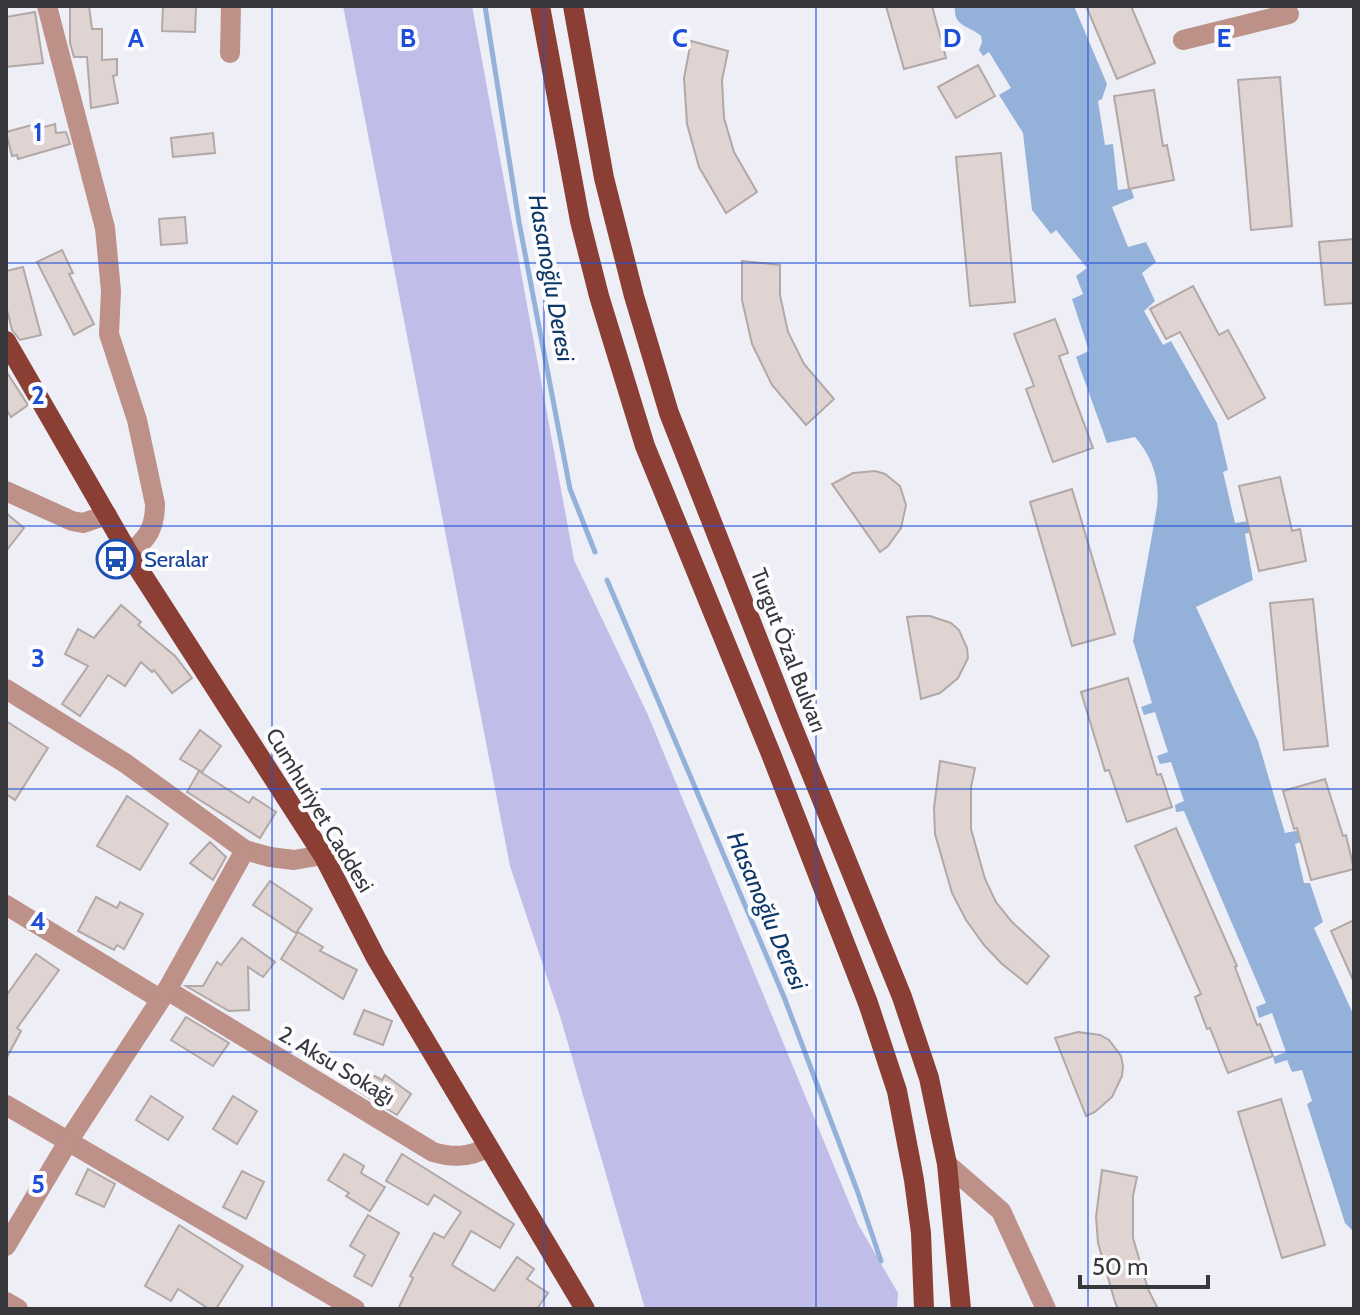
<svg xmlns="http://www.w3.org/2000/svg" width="1360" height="1315" viewBox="0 0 1360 1315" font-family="Cabin,sans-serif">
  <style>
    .green { fill: #c0bde9 }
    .water { fill: #94b2d9 }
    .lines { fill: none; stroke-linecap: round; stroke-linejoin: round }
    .stream { stroke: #94b2d9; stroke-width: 5 }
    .building { fill: #dfd4d2; stroke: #b2a8a6; stroke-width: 2 }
    .minor { stroke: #bd9088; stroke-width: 20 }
    .major { stroke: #8b3f34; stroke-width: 20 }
    .grid { fill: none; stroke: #1d4ed8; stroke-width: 2; stroke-opacity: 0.55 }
    .labels { text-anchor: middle; stroke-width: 8; stroke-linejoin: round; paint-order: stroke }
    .transit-label { font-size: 22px; fill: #164399; stroke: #fcfcfe; text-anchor: start }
    .street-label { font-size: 22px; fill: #38383c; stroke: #fcfcfe }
    .water-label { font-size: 24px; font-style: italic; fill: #0e3867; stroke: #fcfcfe }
    .grid-label { font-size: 26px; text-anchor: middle; font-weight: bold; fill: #1d4ed8; stroke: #fcfcfe; stroke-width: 8; stroke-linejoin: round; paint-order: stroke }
  </style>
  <rect width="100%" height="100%" fill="#eeeef7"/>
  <path class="green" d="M343 6H472L574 560 648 715 858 1224 898 1293 897 1309H645L560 1016 510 866Z"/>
  <path class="water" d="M955 6H1074L1107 84 1102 99 1098 101 1105 145 1113 144 1118 190 1131 188 1134 198 1112 207 1128 247 1146 242 1156 262 1142 273 1155 301 1144 311 1163 345 1171 341 1217 423 1228 470 1223 472 1235 523 1254 520 1257 530 1245 534 1253 580 1196 607 1258 741 1285 833 1305 829 1307 840 1295 844 1304 883H1310L1323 922 1314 928 1354 1016V1232L1345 1223 1307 1104 1312 1101 1302 1070 1292 1072 1287 1060 1275 1064 1273 1057 1286 1052 1272 1013 1259 1018 1256 1007 1266 1003 1184 811 1176 812 1175 805 1184 801 1171 762 1160 764 1157 756 1168 752 1155 712 1144 715 1141 707 1152 703 1133 641 1157 507C1160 480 1153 458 1135 437L1107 443 1076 357 1089 351 1072 299 1083 294 1076 276 1087 268 1056 230 1051 234 1032 210 1023 133 999 95 1011 88 989 52 983 56 979 50 982 42 981 36C968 25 953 27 955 6Z"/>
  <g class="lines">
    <g class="stream">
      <path d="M485 6 519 222 570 489 595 552"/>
      <path d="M607 580 784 997 857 1190 881 1261"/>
    </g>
  </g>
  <g class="building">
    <path d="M70 6H89L92 29H102V60L117 59V75L113 76 118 103 91 108 87 57H74L70 43Z"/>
    <path d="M163 6H196L195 32 162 31Z"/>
    <path d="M886 6H932L946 58 904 69Z"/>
    <path d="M1086 6H1131L1155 63 1117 79Z"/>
    <path d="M35 12 43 63 6 67V17Z"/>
    <path d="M691 41 728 51 722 80 724 118 734 152 757 192 726 213 699 167 687 124 684 78Z"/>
    <path d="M978 65 995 96 956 118 938 87Z"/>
    <path d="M1280 77 1292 226 1251 230 1238 80Z"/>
    <path d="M1154 90 1163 146 1167 145 1174 180 1129 189 1114 96Z"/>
    <path d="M55 124 56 133 66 132 70 144 18 159 17 155 12 156 6 132 32 125 33 130Z"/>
    <path d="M213 133 215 153 173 157 171 138Z"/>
    <path d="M1001 153 1015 302 970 306 956 157Z"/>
    <path d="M185 217 187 243 161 245 159 219Z"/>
    <path d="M1354 239V303L1325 305 1319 242Z"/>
    <path d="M62 250 73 273 69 274 94 324 74 335 37 262Z"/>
    <path d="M742 261 780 265V295L788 332 804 364 834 399 806 425 772 385 752 344 742 300Z"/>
    <path d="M23 267 41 335 20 340 12 330 6 306V271Z"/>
    <path d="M1193 286 1219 335 1228 330 1265 398 1228 419 1180 332 1166 339 1150 309Z"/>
    <path d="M1055 319 1068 353 1059 356 1093 448 1053 462 1026 389 1034 386 1014 334Z"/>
    <path d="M6 371 28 405 11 417 6 409Z"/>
    <path d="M875 471 885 474 900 486 906 505 901 528 888 546 880 552 832 484 853 473Z"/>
    <path d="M1280 477 1292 531 1300 529 1306 561 1259 571 1239 486Z"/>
    <path d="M1072 489 1115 634 1072 646 1030 502Z"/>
    <path d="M6 513 24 528 6 551Z"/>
    <path d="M1313 599 1328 746 1284 750 1270 603Z"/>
    <path d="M121 605 141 622 138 625 175 656 192 678 172 693 154 670 152 672 141 662 125 686 108 675 80 716 62 704 88 666 65 654 78 629 94 638Z"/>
    <path d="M918 616H930L951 623 959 630 967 648 968 658 958 678 940 693 921 699 907 617Z"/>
    <path d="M1128 678 1157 775 1161 774 1172 807 1127 822 1109 770 1105 771 1081 692Z"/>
    <path d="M6 721 48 748 15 800 6 794Z"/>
    <path d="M200 730 221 746 202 772 180 759Z"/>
    <path d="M940 761 975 768 971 787V829L985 879 996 902 1012 922 1049 956 1027 984 1002 964 984 945 966 920 952 893 935 834 934 808Z"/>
    <path d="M199 771 249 803 253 797 276 812 260 838 187 792Z"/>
    <path d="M1325 779 1343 836 1346 835 1354 869 1311 880 1297 828 1294 829 1283 791Z"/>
    <path d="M127 796 168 824 140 870 97 846Z"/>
    <path d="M1176 828 1237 966 1235 967 1257 1025 1260 1024 1273 1056 1228 1073 1210 1028 1207 1029 1195 997 1201 994 1135 846Z"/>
    <path d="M210 842 226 857 213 880 190 863Z"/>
    <path d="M270 881 312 909 296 933 253 905Z"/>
    <path d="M96 897 117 908 120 902 143 914 124 949 117 945 114 950 78 931Z"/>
    <path d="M1354 920V982L1331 931Z"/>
    <path d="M298 932 323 947 320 951 357 970 343 999 281 959Z"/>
    <path d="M242 938 275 962 263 977 248 967 249 1010 229 1011 186 986H203L217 962 221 965Z"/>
    <path d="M36 954 59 970 17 1028 21 1031 6 1059V996Z"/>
    <path d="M364 1010 392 1021 383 1045 354 1034Z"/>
    <path d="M186 1017 229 1043 213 1066 171 1040Z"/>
    <path d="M1078 1032 1100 1035 1109 1040 1121 1056 1123 1066 1122 1076 1112 1097 1095 1112 1086 1116 1055 1038Z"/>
    <path d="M367 1072 382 1080 385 1075 411 1094 397 1115 355 1089Z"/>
    <path d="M151 1096 183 1117 168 1140 136 1120Z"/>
    <path d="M233 1096 257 1111 237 1144 213 1129Z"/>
    <path d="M1281 1099 1325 1245 1282 1258 1238 1112Z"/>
    <path d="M344 1154 364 1166 361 1173 385 1187 370 1211 346 1196 349 1193 328 1180Z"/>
    <path d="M402 1154 514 1224 500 1248 471 1231 452 1265 494 1291 517 1257 534 1269 527 1279 548 1293 537 1309H398L413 1278 410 1276 434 1233 444 1238 461 1212 434 1195 428 1205 386 1181Z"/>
    <path d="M88 1169 115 1184 104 1207 76 1194Z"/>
    <path d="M1102 1170 1137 1177 1133 1196V1238L1148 1289 1158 1309H1118L1115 1302 1098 1243 1096 1217Z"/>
    <path d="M242 1171 264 1182 246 1219 223 1207Z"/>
    <path d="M368 1215 399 1233 372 1286 354 1276 365 1255 350 1246Z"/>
    <path d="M179 1225 243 1266 216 1309H209L178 1289 171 1301 145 1286Z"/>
  </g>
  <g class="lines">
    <g class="minor">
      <path d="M47 6 105 228 111 291 109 334 137 420 155 504C155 529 147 539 129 554"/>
      <path d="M1183 40 1289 14"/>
      <path d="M230 53 231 6"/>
      <path d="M6 491 72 521 83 523 107 515"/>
      <path d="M6 689 125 763 245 850 270 857 294 860 323 855"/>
      <path d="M6 905 160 999"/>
      <path d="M167 990 433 1152C453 1158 469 1157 487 1148"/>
      <path d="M6 1105 355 1309"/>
      <path d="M947 1164 1001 1211 1046 1309"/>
      <path d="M6 1246 69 1140 167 990 245 850"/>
      <path d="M6 1302 18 1309"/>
    </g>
    <g class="major">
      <path d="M540 6 580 221 599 296 645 446 771 754 868 1003 897 1091 914 1180 921 1233 924 1309"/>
      <path d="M573 6 604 178 634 296 669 413 790 721 902 997 929 1078 947 1164 961 1309"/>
      <path d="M6 341 129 554 323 855 376 958 585 1309"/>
    </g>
  </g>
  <path class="grid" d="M272 6V1309M544 6V1309M816 6V1309M1088 6V1309M6 263H1354M6 526H1354M6 789H1354M6 1052H1354"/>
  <defs>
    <symbol id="bus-ring" viewBox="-11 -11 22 22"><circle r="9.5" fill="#fcfcfe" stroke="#1a4fb4" stroke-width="1.5"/><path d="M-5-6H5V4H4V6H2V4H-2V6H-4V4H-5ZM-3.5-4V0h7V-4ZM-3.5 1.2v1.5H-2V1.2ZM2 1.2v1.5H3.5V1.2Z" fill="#1a4fb4"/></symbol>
  </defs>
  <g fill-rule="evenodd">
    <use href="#bus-ring" x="94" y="537" width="44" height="44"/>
  </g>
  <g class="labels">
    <g class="transit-label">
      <text x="144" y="567">Seralar</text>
    </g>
    <g class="street-label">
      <text transform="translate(789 650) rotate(69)" y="8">Turgut Özal Bulvarı</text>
      <text transform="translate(320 810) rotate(59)" y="8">Cumhuriyet Caddesi</text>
      <text transform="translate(337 1065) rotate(31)" y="8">2. Aksu Sokağı</text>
    </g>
    <g class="water-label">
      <text transform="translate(551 278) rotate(80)" y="8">Hasanoğlu Deresi</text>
      <text transform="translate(767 911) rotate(67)" y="8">Hasanoğlu Deresi</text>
    </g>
  </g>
  <g class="grid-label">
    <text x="136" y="47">A</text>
    <text x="408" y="47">B</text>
    <text x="680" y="47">C</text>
    <text x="952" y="47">D</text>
    <text x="1224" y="47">E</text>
    <text x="38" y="141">1</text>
    <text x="38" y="404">2</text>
    <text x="38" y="667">3</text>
    <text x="38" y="930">4</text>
    <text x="38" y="1193">5</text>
  </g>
  <rect width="1360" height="1315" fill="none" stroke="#38383c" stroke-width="16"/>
  <path d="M1080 1275v12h128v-12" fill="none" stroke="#38383c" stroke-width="4"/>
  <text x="1092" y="1275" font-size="24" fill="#38383c" stroke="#fcfcfe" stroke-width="6" paint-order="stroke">50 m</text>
</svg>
